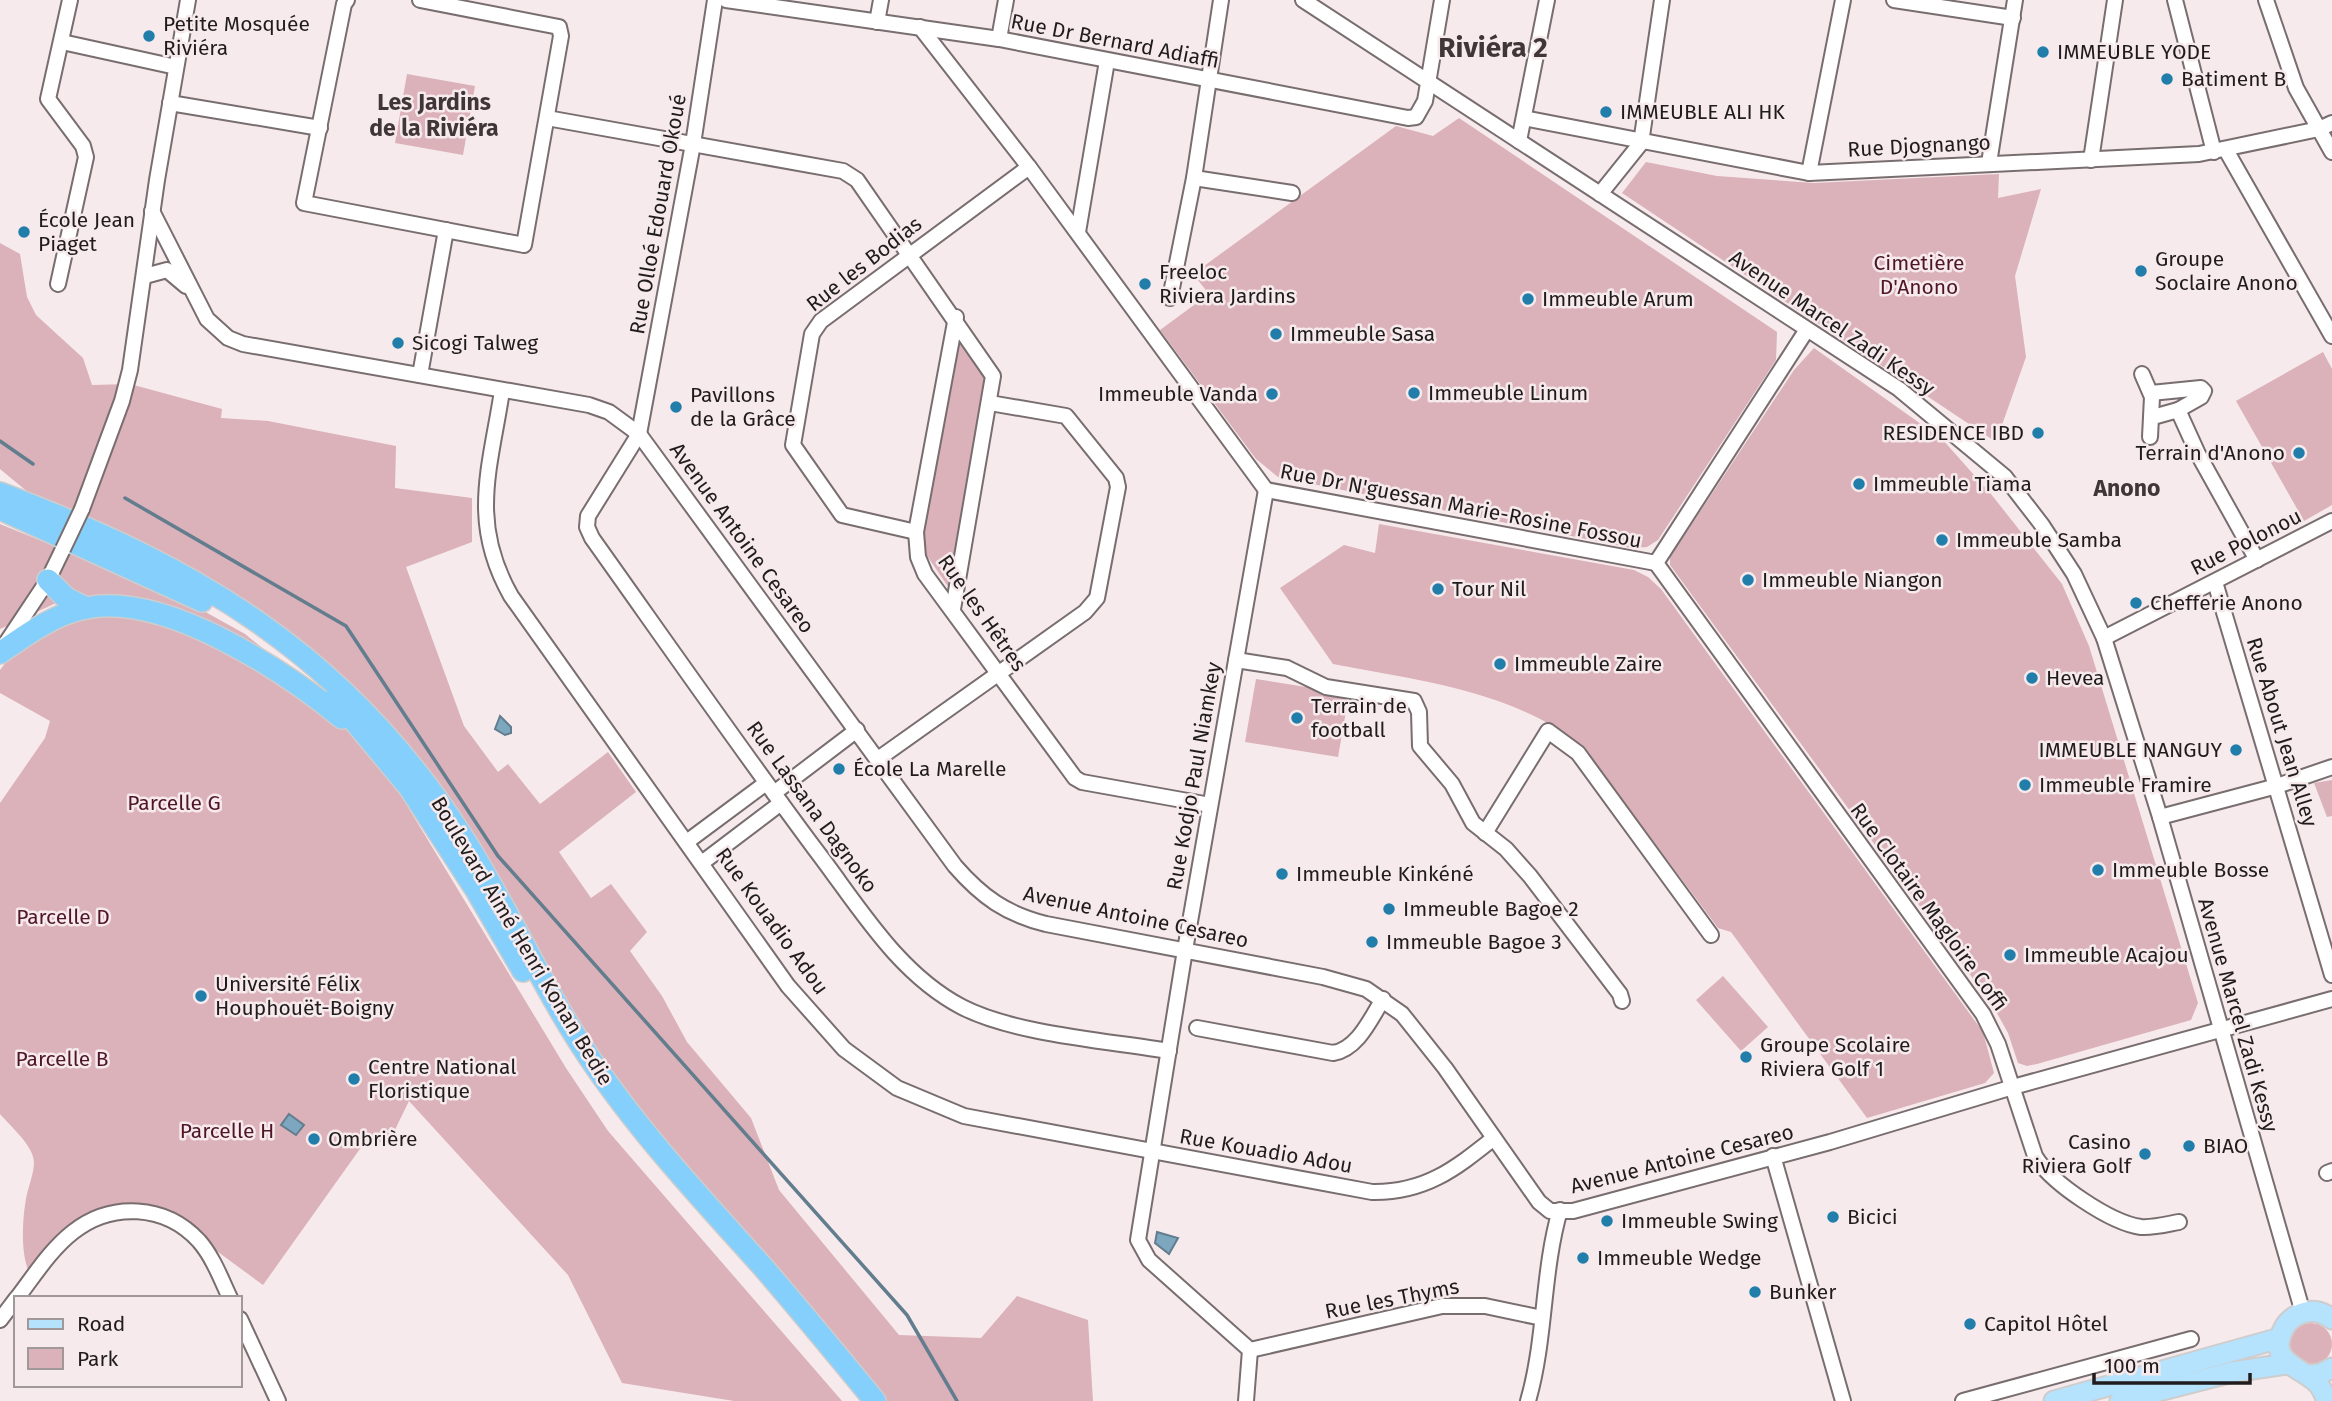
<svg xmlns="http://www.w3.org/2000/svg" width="2332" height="1401" viewBox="0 0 2332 1401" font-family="'Fira Sans',sans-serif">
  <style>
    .green { fill: #dbb1ba }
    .water { fill: #7da6bf; stroke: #617d8e; stroke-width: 2 }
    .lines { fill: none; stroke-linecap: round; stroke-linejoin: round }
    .stream { stroke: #617d8e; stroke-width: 3.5 }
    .minor-casing { stroke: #786d6f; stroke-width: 18 }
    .major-casing { stroke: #cecdcd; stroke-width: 23 }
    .highway-casing { stroke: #cecdcd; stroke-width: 24 }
    .minor { stroke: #fff; stroke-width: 14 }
    .major { stroke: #b5e2fd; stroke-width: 19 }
    .highway { stroke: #84cffb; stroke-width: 21 }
    .minor-bridge-casing { stroke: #786d6f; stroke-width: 18; stroke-linecap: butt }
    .minor-bridge { stroke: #fff; stroke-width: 14 }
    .poi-dot { fill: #217daa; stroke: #f7eaec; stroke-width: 2.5 }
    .labels { text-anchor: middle; stroke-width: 5; stroke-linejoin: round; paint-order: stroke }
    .poi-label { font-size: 21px; fill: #201c1d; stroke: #f7eaec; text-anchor: start }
    .street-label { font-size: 21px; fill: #201c1d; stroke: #f7eaec }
    .park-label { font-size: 21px; fill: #4f1528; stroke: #f7eaec }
    .neighbourhood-label { font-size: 23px; font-weight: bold; fill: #403638; stroke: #f7eaec }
    .district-label { font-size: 28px; font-weight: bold; fill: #403638; stroke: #f7eaec }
  </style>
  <rect width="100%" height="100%" fill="#f7eaec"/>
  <g class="green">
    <path d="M407 74 475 86 463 155 395 143Z"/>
    <path d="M1459 118 1777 332 1776 360 1658 540 1647 547 1631 548 1278 477 1256 459 1160 330 1209 294 1193 274 1396 126 1433 136Z"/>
    <path d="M1646 162 1717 176 1814 183 1999 174 1998 198 2041 189 2015 276 2026 357 1996 442 1622 193Z"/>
    <path d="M0 243 20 254 27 297 36 315 83 358 92 385 130 384 222 409 221 418 268 421 396 446 395 488 472 498V542L406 567 464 726 498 772 508 764 540 804 608 752 636 792 559 852 591 898 611 884 647 932 630 951 662 996 687 1042 751 1118 779 1190 899 1335 981 1338 1017 1296 1088 1320 1093 1401H880L630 1112 369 708 320 656 260 610 190 567 41 503 0 469Z"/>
    <path d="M956 328 987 371 949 588 919 544Z"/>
    <path d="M1814 348 1942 439 1991 494 2062 584 2089 646 2198 1003 2191 1020 2037 1064 2027 1066 2018 1063 2008 1033 1993 1006 1670 565V557L1794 370Z"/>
    <path d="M2323 352 2332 369V505L2304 521 2236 401Z"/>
    <path d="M0 524 175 595 245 634 300 679 267 658 69 597 0 629Z"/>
    <path d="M1379 524 1634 570 1648 577 1661 589 1983 1032 1994 1073 1985 1083 1867 1118 1731 932 1718 928 1584 748C1514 690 1419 681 1333 664L1280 588 1344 545 1375 553Z"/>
    <path d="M129 614 196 634 321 707 362 741 400 794 566 1068 608 1131 842 1401H734L622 1383 568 1275 409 1101 390 1140 362 1146 263 1285 180 1224 131 1216 92 1228 75 1239 36 1282C19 1267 22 1221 26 1199 28 1187 34 1174 34 1162 33 1145 11 1127 0 1114V803L45 738 50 721 0 693V670L9 658 68 618Z"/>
    <path d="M1256 679 1349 694 1338 757 1245 742Z"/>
    <path d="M2332 780V816L2327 817 2314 783Z"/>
    <path d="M1723 976 1768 1027 1741 1051 1696 1000Z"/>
    <circle cx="2311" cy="1344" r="21"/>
  </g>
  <g class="water">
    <path d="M500 716 511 727V733L505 735 495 729Z"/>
    <path d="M289 1114 304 1125 296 1135 281 1125Z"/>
    <path d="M1157 1232 1178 1238 1169 1254 1155 1243Z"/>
  </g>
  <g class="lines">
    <g class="stream">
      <path d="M0 441 33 464"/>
      <path d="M125 498 346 626 498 856 907 1315 957 1401"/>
    </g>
    <defs>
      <g id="minor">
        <path d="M347 0 344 4 304 203 524 245 561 36 559 27 420 0"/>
        <path d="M715 0 693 144 639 434 588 516 587 527 592 538C666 642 739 747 815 849 858 905 897 973 962 1007 1014 1034 1109 1041 1169 1051"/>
        <path d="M726 0 999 39 1408 118 1416 117 1425 101 1442 0"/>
        <path d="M1303 0 1899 389 2005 477 2042 525 2074 574 2104 638 2160 817 2303 1313"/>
        <path d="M1894 0 2013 18"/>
        <path d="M2175 0 2214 152"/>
        <path d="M2266 0 2296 88 2332 152"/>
        <path d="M877 22 881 0"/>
        <path d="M920 27 1029 167 1266 490 1656 563"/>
        <path d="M999 39 1006 0"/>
        <path d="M62 42 176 67"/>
        <path d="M170 103 320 128"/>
        <path d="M547 118 843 171 857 180 993 376 953 609"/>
        <path d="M1524 118 1809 173 2199 154 2319 129 2332 123"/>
        <path d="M1519 141 1547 0"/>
        <path d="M2226 150 2332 336"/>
        <path d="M2091 160 2115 0"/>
        <path d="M1989 163 2015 0"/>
        <path d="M1809 173 1843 0"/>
        <path d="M1194 178 1292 193"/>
        <path d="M1600 194 1641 143 1662 0"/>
        <path d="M152 211 207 319 228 338 243 344 589 405 609 412 639 434 955 866C982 897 1006 914 1046 924L1323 977 1366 989 1402 1014 1445 1068 1539 1202 1550 1211H1573L1830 1142 2013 1087 2332 999"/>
        <path d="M1078 232 1107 61"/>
        <path d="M145 276 167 270 186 286"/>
        <path d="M58 284 86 157 83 146 48 99 70 0"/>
        <path d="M1170 298 1194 178 1221 0"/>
        <path d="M956 317 916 532 918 557 925 574 1075 778 1082 782 1210 805"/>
        <path d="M2142 374 2152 397 2150 437"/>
        <path d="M420 375 446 230"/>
        <path d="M502 391C490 469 469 522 511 596L788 986 844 1049 897 1088 964 1116 1372 1192C1425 1193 1455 1169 1494 1138"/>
        <path d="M2151 393 2201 388 2204 391 2201 397 2178 410 2153 417"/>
        <path d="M2178 410 2198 454 2257 560"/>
        <path d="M82 509 122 401 130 370 157 180 188 0"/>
        <path d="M916 532 842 515 793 445 812 334 821 321 1029 167"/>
        <path d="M1656 563 1983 1014 1998 1044 2035 1156C2051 1183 2111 1223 2141 1227 2153 1228 2168 1224 2179 1222"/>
        <path d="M1656 563 1806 331"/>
        <path d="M2215 582 2332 975"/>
        <path d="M2104 638 2332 521"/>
        <path d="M4 646 48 580 63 549"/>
        <path d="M1236 660 1287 668 1326 687 1414 701 1419 712 1420 746 1452 784 1473 823 1506 849 1530 876 1620 994 1622 1001"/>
        <path d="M878 759 1085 612 1097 598 1118 487 1116 478 1066 416 990 403"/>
        <path d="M774 793 857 730"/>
        <path d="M2160 817 2277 786 2332 767"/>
        <path d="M1485 833 1548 731 1578 753 1711 935"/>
        <path d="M688 841 766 783"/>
        <path d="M703 862 781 803"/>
        <path d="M1197 1028 1333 1053C1358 1049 1371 1018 1383 999"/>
        <path d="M1773 1156 1843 1401"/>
        <path d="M2327 1173 2332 1171"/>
        <path d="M17 1298C34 1276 50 1250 73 1232 111 1202 165 1204 199 1241 213 1257 221 1279 230 1298"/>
        <path d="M240 1319 278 1401"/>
        <path d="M0 1320 16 1299"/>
        <path d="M1250 1350 1442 1306H1485L1542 1318"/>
        <path d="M1246 1401 1250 1350 1149 1260 1138 1240 1185 950 1266 490"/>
        <path d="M1528 1401C1546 1339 1542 1272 1560 1210"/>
        <path d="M1963 1401 2191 1339"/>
      </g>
      <g id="major">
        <path d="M2308 1375 2320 1374 2332 1368"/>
        <path d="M2054 1401 2280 1338"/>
        <path d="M2120 1401 2232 1372 2287 1364"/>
        <path d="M2327 1401C2324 1394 2322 1387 2316 1382 2300 1367 2266 1361 2284 1328 2288 1320 2297 1314 2306 1312 2315 1310 2324 1313 2332 1319"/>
      </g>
      <g id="highway">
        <path d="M0 493C195 567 344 653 460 833 507 905 541 986 589 1057 640 1133 702 1199 763 1267 801 1311 838 1356 875 1401"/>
        <path d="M0 509 202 601"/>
        <path d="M48 580 66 598 86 608"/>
        <path d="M0 653C26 635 54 614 86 608 165 592 283 670 342 718"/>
        <path d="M335 698 409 787 476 890 523 971"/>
      </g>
    </defs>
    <use href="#minor" class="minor-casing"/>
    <use href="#major" class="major-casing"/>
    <use href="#highway" class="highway-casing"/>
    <use href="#minor" class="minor"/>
    <use href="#major" class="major"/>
    <use href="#highway" class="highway"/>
    <defs>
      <path id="minor-bridge" d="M63 549 82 509"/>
    </defs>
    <use href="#minor-bridge" class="minor-bridge-casing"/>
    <use href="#minor-bridge" class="minor-bridge"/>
  </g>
  <g class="poi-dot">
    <circle cx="149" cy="36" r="7"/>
    <circle cx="2043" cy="52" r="7"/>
    <circle cx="2167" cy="79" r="7"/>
    <circle cx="1606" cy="112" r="7"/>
    <circle cx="24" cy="232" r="7"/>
    <circle cx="2141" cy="271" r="7"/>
    <circle cx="1145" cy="284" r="7"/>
    <circle cx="1528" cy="299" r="7"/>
    <circle cx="1276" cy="334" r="7"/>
    <circle cx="398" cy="343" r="7"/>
    <circle cx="1414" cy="393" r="7"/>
    <circle cx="1272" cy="394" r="7"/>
    <circle cx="676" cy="407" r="7"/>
    <circle cx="2038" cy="433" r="7"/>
    <circle cx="2299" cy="453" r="7"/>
    <circle cx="1859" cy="484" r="7"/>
    <circle cx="1942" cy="540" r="7"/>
    <circle cx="1748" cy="580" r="7"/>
    <circle cx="1438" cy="589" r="7"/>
    <circle cx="2136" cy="603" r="7"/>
    <circle cx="1500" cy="664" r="7"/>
    <circle cx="2032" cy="678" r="7"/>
    <circle cx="1297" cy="718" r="7"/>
    <circle cx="2236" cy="750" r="7"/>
    <circle cx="839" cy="769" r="7"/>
    <circle cx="2025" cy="785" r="7"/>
    <circle cx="2098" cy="870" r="7"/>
    <circle cx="1282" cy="874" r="7"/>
    <circle cx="1389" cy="909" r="7"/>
    <circle cx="1372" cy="942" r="7"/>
    <circle cx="2010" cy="955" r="7"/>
    <circle cx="201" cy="996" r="7"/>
    <circle cx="1746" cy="1057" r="7"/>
    <circle cx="354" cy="1079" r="7"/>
    <circle cx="314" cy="1139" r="7"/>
    <circle cx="2189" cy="1146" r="7"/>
    <circle cx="2145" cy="1154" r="7"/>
    <circle cx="1833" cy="1217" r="7"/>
    <circle cx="1607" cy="1221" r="7"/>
    <circle cx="1583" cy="1258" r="7"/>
    <circle cx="1755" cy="1292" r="7"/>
    <circle cx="1970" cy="1324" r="7"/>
  </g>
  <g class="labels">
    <g class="poi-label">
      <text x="163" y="31">Petite Mosquée<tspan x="163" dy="24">Riviéra</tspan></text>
      <text x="2057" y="59">IMMEUBLE YODE</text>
      <text x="2181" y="86">Batiment B</text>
      <text x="1620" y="119">IMMEUBLE ALI HK</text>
      <text x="38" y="227">École Jean<tspan x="38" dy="24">Piaget</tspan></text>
      <text x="2155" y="266">Groupe<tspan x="2155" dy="24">Soclaire Anono</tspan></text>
      <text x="1159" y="279">Freeloc<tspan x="1159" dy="24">Riviera Jardins</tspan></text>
      <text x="1542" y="306">Immeuble Arum</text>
      <text x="1290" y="341">Immeuble Sasa</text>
      <text x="412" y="350">Sicogi Talweg</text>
      <text x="1428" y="400">Immeuble Linum</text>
      <text x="1258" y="401" text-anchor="end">Immeuble Vanda</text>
      <text x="690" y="402">Pavillons<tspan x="690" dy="24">de la Grâce</tspan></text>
      <text x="2024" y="440" text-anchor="end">RESIDENCE IBD</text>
      <text x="2285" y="460" text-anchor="end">Terrain d'Anono</text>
      <text x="1873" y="491">Immeuble Tiama</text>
      <text x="1956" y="547">Immeuble Samba</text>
      <text x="1762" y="587">Immeuble Niangon</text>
      <text x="1452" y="596">Tour Nil</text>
      <text x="2150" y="610">Chefferie Anono</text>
      <text x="1514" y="671">Immeuble Zaire</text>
      <text x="2046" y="685">Hevea</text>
      <text x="1311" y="713">Terrain de<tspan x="1311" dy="24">football</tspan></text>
      <text x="2222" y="757" text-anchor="end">IMMEUBLE NANGUY</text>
      <text x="853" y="776">École La Marelle</text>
      <text x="2039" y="792">Immeuble Framire</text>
      <text x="2112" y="877">Immeuble Bosse</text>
      <text x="1296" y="881">Immeuble Kinkéné</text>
      <text x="1403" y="916">Immeuble Bagoe 2</text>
      <text x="1386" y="949">Immeuble Bagoe 3</text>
      <text x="2024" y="962">Immeuble Acajou</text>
      <text x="215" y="991">Université Félix<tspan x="215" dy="24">Houphouët-Boigny</tspan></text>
      <text x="1760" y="1052">Groupe Scolaire<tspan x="1760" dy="24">Riviera Golf 1</tspan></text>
      <text x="368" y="1074">Centre National<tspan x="368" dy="24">Floristique</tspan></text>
      <text x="328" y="1146">Ombrière</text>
      <text x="2131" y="1149" text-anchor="end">Casino<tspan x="2131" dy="24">Riviera Golf</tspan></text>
      <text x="2203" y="1153">BIAO</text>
      <text x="1847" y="1224">Bicici</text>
      <text x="1621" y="1228">Immeuble Swing</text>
      <text x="1597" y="1265">Immeuble Wedge</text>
      <text x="1769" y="1299">Bunker</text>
      <text x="1984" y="1331">Capitol Hôtel</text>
    </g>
    <g class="street-label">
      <text transform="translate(1115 41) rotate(11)" y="7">Rue Dr Bernard Adiaffi</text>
      <text transform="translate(1919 146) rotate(-3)" y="7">Rue Djognango</text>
      <text transform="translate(658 214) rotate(-80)" y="7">Rue Olloé Edouard Okoué</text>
      <text transform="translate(864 264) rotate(-38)" y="7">Rue les Bodias</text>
      <text transform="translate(1832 323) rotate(34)" y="7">Avenue Marcel Zadi Kessy</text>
      <text transform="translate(1461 506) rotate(11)" y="7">Rue Dr N'guessan Marie-Rosine Fossou</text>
      <text transform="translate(742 538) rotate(54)" y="7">Avenue Antoine Cesareo</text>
      <text transform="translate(2246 542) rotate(-27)" y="7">Rue Polonou</text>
      <text transform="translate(982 613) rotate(55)" y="7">Rue les Hêtres</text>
      <text transform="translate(2282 732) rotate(73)" y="7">Rue About Jean Alley</text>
      <text transform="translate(1194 776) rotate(-80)" y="7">Rue Kodjo Paul Niamkey</text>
      <text transform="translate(812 807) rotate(54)" y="7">Rue Lassana Dagnoko</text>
      <text transform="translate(1929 907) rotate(54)" y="7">Rue Clotaire Magloire Coffi</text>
      <text transform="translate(1136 917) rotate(12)" y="7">Avenue Antoine Cesareo</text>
      <text transform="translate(772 921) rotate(54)" y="7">Rue Kouadio Adou</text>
      <text transform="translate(522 941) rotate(59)" y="7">Boulevard Aimé Henri Konan Bedie</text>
      <text transform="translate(2238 1015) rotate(74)" y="7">Avenue Marcel Zadi Kessy</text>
      <text transform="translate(1266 1151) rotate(10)" y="7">Rue Kouadio Adou</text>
      <text transform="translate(1682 1159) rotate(-14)" y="7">Avenue Antoine Cesareo</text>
      <text transform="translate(1392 1299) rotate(-11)" y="7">Rue les Thyms</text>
    </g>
    <g class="park-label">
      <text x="1919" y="270">Cimetière<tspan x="1919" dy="24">D'Anono</tspan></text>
      <text x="174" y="810">Parcelle G</text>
      <text x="63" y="924">Parcelle D</text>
      <text x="62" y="1066">Parcelle B</text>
      <text x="227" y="1138">Parcelle H</text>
    </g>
    <g class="neighbourhood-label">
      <text x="434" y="110">Les Jardins<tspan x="434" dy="26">de la Riviéra</tspan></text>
      <text x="2127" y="496">Anono</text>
    </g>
    <g class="district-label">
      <text x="1493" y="57">Riviéra 2</text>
    </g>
  </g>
  <rect x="14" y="1296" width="228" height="91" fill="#f7eaec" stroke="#a19899" stroke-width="2"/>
  <rect x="28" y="1319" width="35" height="10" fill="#b5e2fd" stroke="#a19899" stroke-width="2"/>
  <text x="77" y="1331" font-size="21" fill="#201c1d">Road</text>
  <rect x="28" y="1348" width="35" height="21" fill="#dbb1ba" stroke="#a19899" stroke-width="2"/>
  <text x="77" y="1366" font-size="21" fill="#201c1d">Park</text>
  <path d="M2094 1373v10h156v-10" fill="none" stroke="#201c1d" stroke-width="3.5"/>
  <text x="2104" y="1373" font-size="21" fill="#201c1d" stroke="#f7eaec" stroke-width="5" paint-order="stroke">100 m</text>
</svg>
